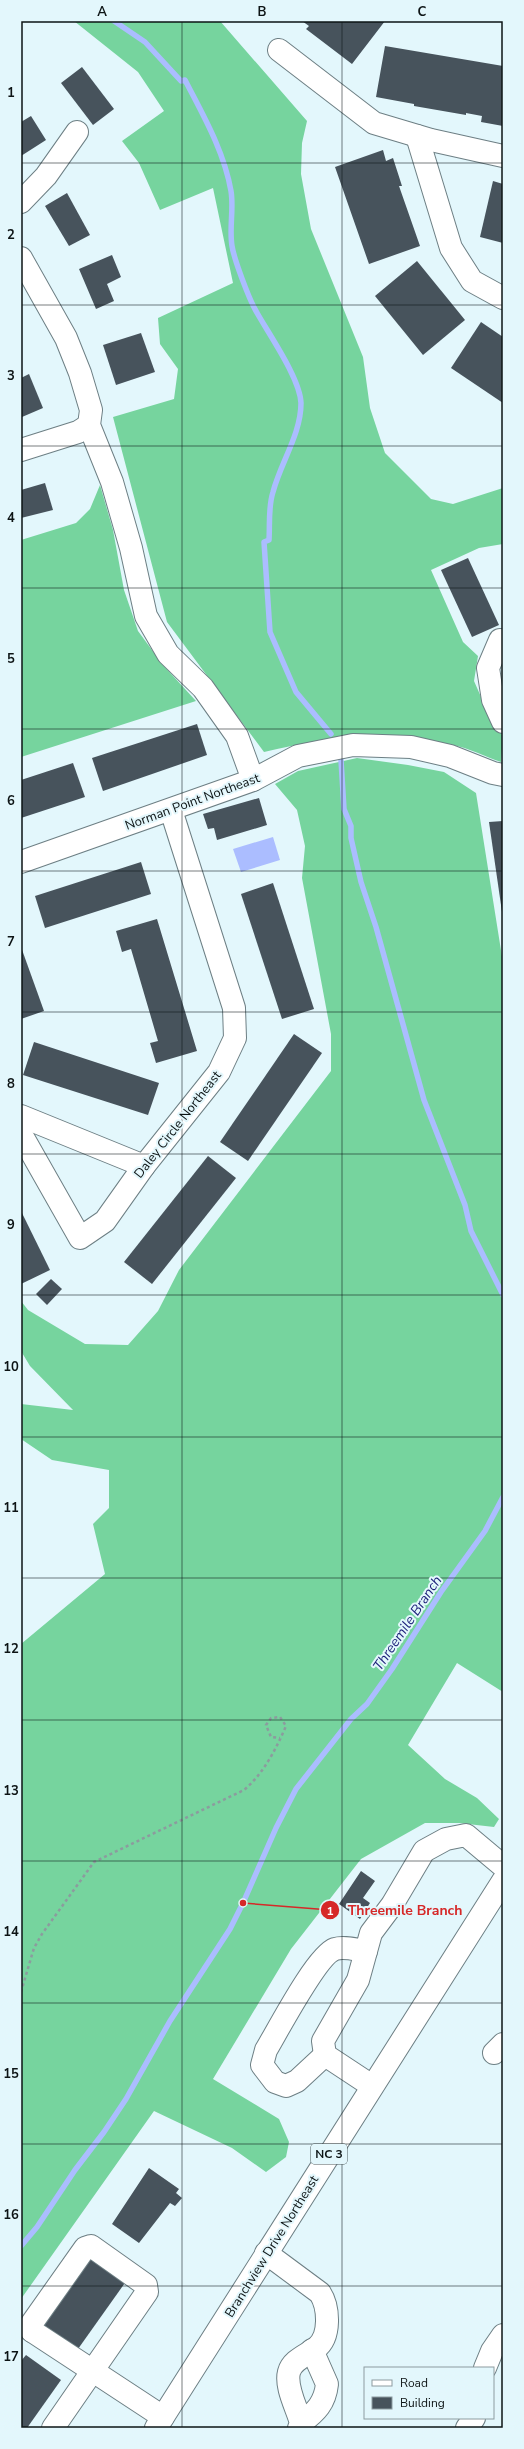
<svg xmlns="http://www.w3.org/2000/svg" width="524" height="2449" viewBox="0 0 524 2449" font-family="'Nunito Sans',sans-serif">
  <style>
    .forest { fill: #76d49e }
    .water { fill: #abbdff }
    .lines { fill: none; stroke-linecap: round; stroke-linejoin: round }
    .stream { stroke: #abbdff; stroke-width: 5.5 }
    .building { fill: #47535c }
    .minor-casing { stroke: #6d7f84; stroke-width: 24 }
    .major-casing { stroke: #6d7f84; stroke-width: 24 }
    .path { stroke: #8c9b9e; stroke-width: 2.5; stroke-dasharray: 3 3; stroke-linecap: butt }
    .minor { stroke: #fff; stroke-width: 22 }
    .major { stroke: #fff; stroke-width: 22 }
    .grid { fill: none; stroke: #0d1415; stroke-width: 1; stroke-opacity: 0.55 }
    .labels { text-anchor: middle; stroke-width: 4; stroke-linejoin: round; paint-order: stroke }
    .shield { fill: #e3f7fc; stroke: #4d585a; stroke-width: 1 }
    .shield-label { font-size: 12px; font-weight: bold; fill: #0d1415 }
    .street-label { font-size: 13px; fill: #0d1415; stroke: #e3f7fc }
    .water-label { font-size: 14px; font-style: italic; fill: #1a1d78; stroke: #e3f7fc }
    .leader { fill: none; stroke: #d62828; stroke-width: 1.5 }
    .callout-dot { fill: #d62828; stroke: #e3f7fc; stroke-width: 1.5 }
    .mark-label { font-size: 12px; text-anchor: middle; font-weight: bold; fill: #fff }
    .callout-label { font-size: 14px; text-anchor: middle; font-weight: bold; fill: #d62828; stroke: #e3f7fc; stroke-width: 4; stroke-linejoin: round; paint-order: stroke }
    .neatline { fill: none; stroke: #0d1415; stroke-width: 1.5 }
    .grid-label { font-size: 13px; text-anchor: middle; font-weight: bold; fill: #0d1415 }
  </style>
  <rect width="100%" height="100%" fill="#e3f7fc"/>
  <g class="forest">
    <path d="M74 21H220L307 121 302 143 301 174 311 229 363 357 370 408 385 453 431 499 453 504 503 488V544L479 548 431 570 463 642 478 656 474 681 492 722 503 736 501 762C486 757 469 748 453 745 390 730 326 737 264 752L167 622 113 417 174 399 178 369 160 344 158 318 233 283 213 188 160 210 139 163 122 141 164 111 138 72Z"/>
    <path d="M100 485 113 530 124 590 138 631 163 665 196 701 21 757V540L76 523 90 509Z"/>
    <path d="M357 758 408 765 444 772 476 793 503 963V1692L457 1663 408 1745 445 1779 477 1798 499 1819 494 1827 459 1823H425L361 1859 291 1949 213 2079 279 2119 289 2142 286 2157 266 2172 232 2148 154 2111 21 2299V1644L105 1574 93 1524 109 1508V1470L52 1460 21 1439V1404L73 1410 30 1366 21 1351V1301L28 1310 85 1344 128 1345 158 1311 179 1270 331 1071V1034L302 878 305 846 297 810 275 784 298 771Z"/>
  </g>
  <path class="water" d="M273 837 280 860 241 872 233 849Z"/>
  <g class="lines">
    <g class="stream">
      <path d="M114 21 145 42 181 81 185 80C203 115 224 151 231 191 234 209 229 228 232 246 234 259 249 299 256 311 268 333 300 378 301 403 301 434 281 462 273 492 268 507 270 525 269 540L264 542 270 632 296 692 331 734"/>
      <path d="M341 760 344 809 351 826V838L361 882 376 927 424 1100 465 1205 471 1231 503 1295"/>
      <path d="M21 2246 37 2227 75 2170 104 2132 126 2099 170 2021 230 1929 243 1903 276 1828 296 1789 351 1719 367 1704 392 1669 441 1592 485 1531 503 1497"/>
    </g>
  </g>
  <g class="building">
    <path d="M302 21H385L352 64 306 29 309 26Z"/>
    <path d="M385 46 503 66V126L481 122 482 116 466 113V115L414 106V104L376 97Z"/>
    <path d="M82 67 114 109 93 125 61 83Z"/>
    <path d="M31 116 46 140 21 156V122Z"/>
    <path d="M383 150 386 161 393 158 402 186H399L420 246 369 264 335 167Z"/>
    <path d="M493 181 503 184V243L480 237Z"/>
    <path d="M67 193 90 235 69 246 45 206Z"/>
    <path d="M112 255 121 277 107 284 114 301 96 309 79 269Z"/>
    <path d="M417 261 465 320 423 355 375 296Z"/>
    <path d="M481 322 503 337V403L451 368Z"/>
    <path d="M141 333 155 372 116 385 103 345Z"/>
    <path d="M29 374 43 408 22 417 21 378Z"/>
    <path d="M45 483 53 510 21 518V490Z"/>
    <path d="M468 558 499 625 472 637 441 570Z"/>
    <path d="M197 724 207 755 103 791 92 758Z"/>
    <path d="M73 763 85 797 21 818V780Z"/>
    <path d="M259 798 267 825 217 840 214 828 208 829 203 814Z"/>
    <path d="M503 821V912H502L489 822Z"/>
    <path d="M141 862 151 894 45 928 35 896Z"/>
    <path d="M273 883 314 1009 282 1019 241 894Z"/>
    <path d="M157 919 197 1051 156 1063 150 1043 158 1041 131 949 122 952 116 931Z"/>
    <path d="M21 947 44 1011 21 1019Z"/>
    <path d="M294 1034 322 1053 248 1161 220 1142Z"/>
    <path d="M34 1042 159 1083 148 1115 23 1075Z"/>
    <path d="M208 1156 236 1178 152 1284 124 1262Z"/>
    <path d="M21 1211 50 1270 21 1284Z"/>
    <path d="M51 1279 62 1289 47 1305 36 1294Z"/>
    <path d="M361 1871 375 1881 363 1898 370 1903 360 1919 339 1904Z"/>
    <path d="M149 2168 179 2189 176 2193 182 2198 175 2206 170 2203 139 2243 112 2224Z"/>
    <path d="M91 2255 127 2280 78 2349 43 2325Z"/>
    <path d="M26 2355 61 2380 27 2428H21V2361Z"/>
  </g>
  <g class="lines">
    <defs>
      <g id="minor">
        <path d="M279 50 374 123 431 140 503 156"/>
        <path d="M417 136 451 248 472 281 503 298"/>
        <path d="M21 202 46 176 77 132"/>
        <path d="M21 258 66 338 80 373 91 410 89 425 112 482 131 548 146 616 168 654 203 688 237 736 253 780"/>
        <path d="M21 450 78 432 89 425"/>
        <path d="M500 640 488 668 493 700 503 722"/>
        <path d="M21 862 253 780 298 756 353 745 411 747 450 756 493 773 503 775"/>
        <path d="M21 1116 144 1166"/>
        <path d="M21 1134 80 1238 105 1221 144 1166 219 1072 235 1038 234 1008 171 810"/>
        <path d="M494 2053 503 2044"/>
        <path d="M325 2055 297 2081 286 2086 275 2082 262 2065 266 2050C278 2030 317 1955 335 1949 345 1946 356 1950 366 1951"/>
        <path d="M372 2086 325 2055 323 2041 358 1980 371 1933 392 1905 424 1851 446 1839 466 1835 503 1866"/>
        <path d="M266 2253 320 2293C329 2307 331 2337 316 2348 307 2355 292 2360 289 2372 285 2387 297 2408 301 2423L299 2428"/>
        <path d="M32 2331V2323L85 2248 91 2246 146 2285 147 2292 53 2428"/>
        <path d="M32 2331 163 2417"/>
        <path d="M485 2368 492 2351 503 2335"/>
        <path d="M301 2423C316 2412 325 2403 327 2384L312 2350"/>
        <path d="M467 2428 474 2418"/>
      </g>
      <path id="major" d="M156 2428 503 1881"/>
    </defs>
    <use href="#minor" class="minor-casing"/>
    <use href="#major" class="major-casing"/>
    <path class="path" d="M21 1992 34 1948 42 1934 94 1862 244 1790C264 1773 276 1749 286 1726L280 1717 271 1718 266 1725 271 1737 280 1738"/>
    <use href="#minor" class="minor"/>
    <use href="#major" class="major"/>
  </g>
  <path class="grid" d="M182 21V2428M342 21V2428M21 163H503M21 305H503M21 446H503M21 588H503M21 729H503M21 871H503M21 1012H503M21 1154H503M21 1295H503M21 1437H503M21 1578H503M21 1720H503M21 1861H503M21 2003H503M21 2144H503M21 2286H503"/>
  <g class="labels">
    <rect class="shield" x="311" y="2144" width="36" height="20" rx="3"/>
    <g class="shield-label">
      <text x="329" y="2158">NC 3</text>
    </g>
    <g class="street-label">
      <text transform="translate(192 801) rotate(-20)" y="5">Norman Point Northeast</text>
      <text transform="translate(177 1124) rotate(-52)" y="5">Daley Circle Northeast</text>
      <text transform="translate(271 2246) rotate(-58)" y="5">Branchview Drive Northeast</text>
    </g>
    <g class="water-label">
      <text transform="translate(407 1623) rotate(-56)" y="5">Threemile Branch</text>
    </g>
  </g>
  <path class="leader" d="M243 1903L330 1910"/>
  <g class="callout-dot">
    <circle cx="243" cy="1903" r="4"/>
    <circle cx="330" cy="1910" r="10"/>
  </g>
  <g class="mark-label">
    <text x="330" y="1915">1</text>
  </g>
  <g class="callout-label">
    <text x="405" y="1915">Threemile Branch</text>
  </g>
  <rect width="524" height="2449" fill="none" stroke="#e3f7fc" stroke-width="44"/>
  <rect x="364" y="2367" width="130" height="52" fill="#e3f7fc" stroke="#8d9ca0"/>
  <rect x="372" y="2380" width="20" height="6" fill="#ffffff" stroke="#8d9ca0"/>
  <text x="400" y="2387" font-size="12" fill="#0d1415">Road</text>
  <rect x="372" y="2397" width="20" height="12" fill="#47535c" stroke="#8d9ca0"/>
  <text x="400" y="2407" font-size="12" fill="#0d1415">Building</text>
  <rect x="22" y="22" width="480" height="2405" class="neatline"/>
  <g class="grid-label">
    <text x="102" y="16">A</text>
    <text x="262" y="16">B</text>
    <text x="422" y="16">C</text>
    <text x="11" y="97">1</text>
    <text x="11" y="239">2</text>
    <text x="11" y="380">3</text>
    <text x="11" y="522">4</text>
    <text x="11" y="663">5</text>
    <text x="11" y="805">6</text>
    <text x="11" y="946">7</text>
    <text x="11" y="1088">8</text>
    <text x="11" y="1229">9</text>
    <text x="11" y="1371">10</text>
    <text x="11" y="1512">11</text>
    <text x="11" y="1653">12</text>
    <text x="11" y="1795">13</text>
    <text x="11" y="1936">14</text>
    <text x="11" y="2078">15</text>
    <text x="11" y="2219">16</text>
    <text x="11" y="2361">17</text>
  </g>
</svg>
